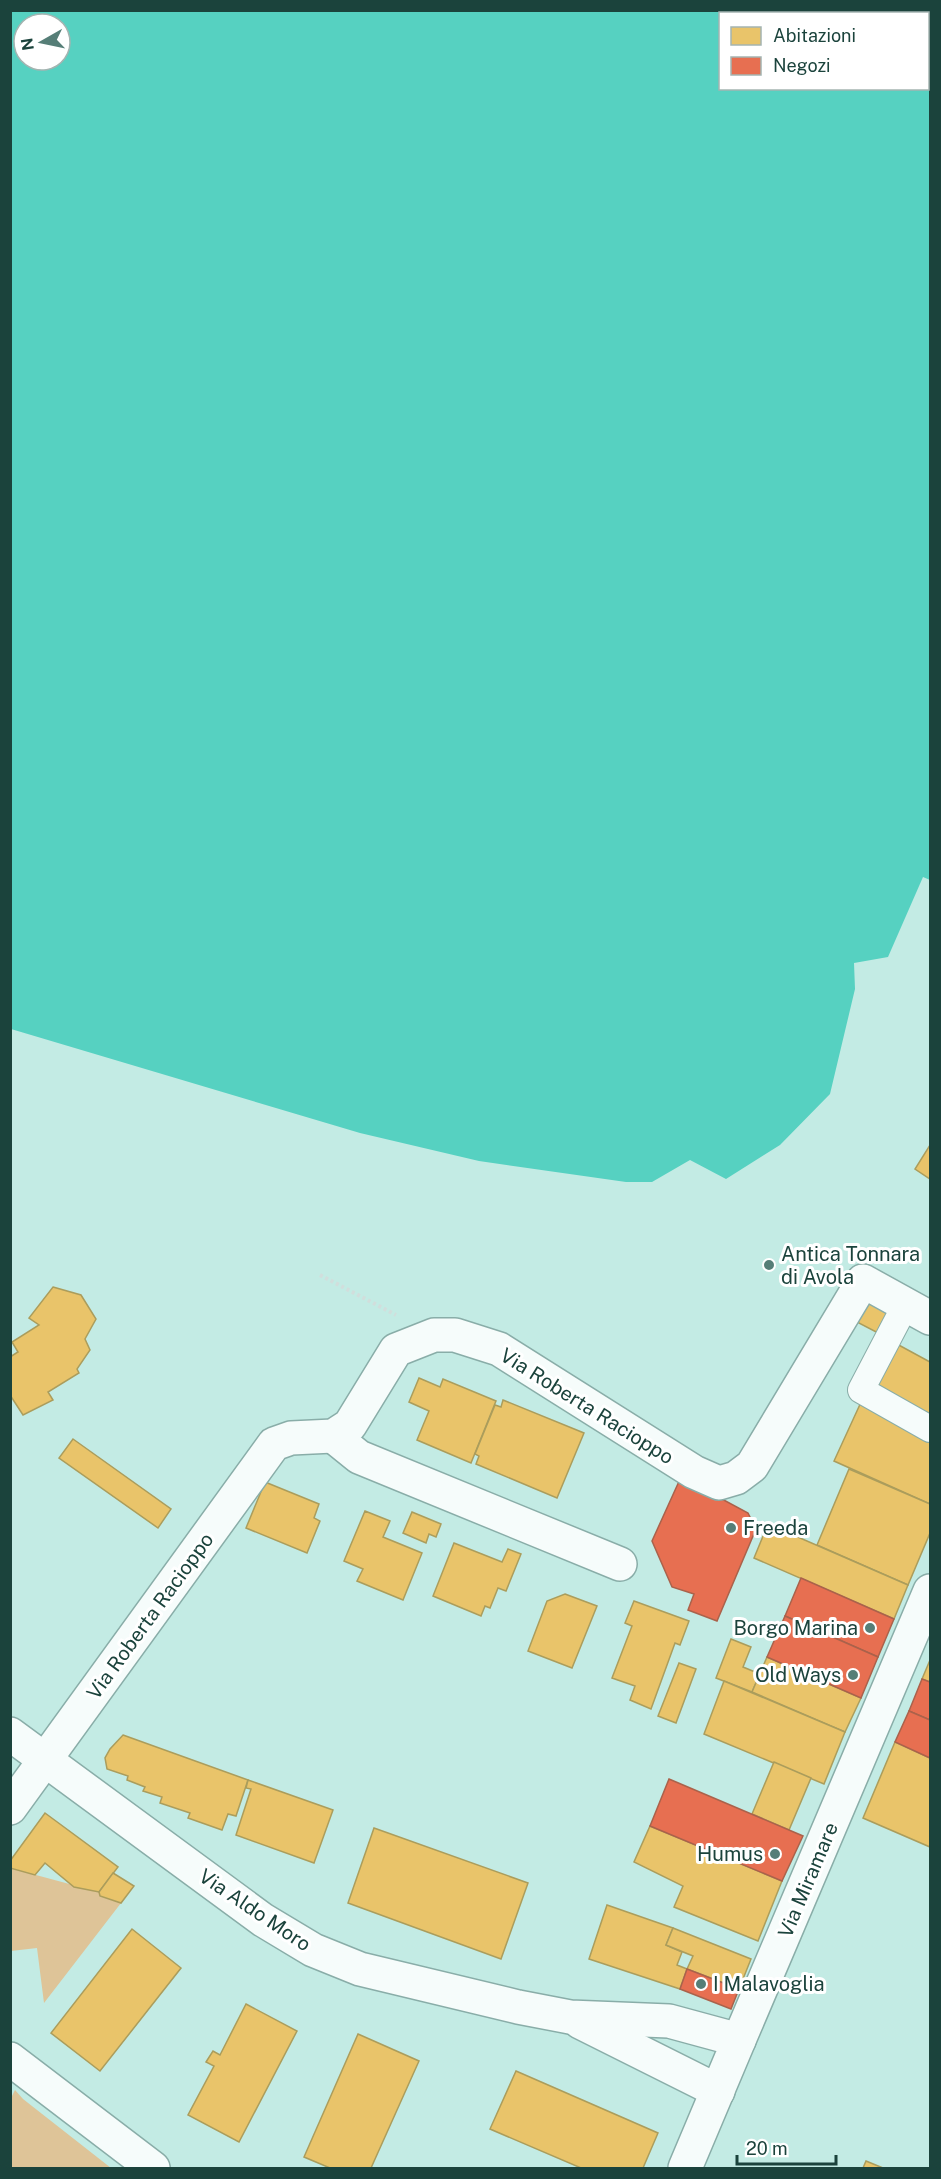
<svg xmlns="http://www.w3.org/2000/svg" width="941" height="2179" viewBox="0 0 941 2179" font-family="'Public Sans',sans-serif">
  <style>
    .green { fill: #dec498 }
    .water { fill: #56d1c1; fill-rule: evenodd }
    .homes { fill: #e9c46a; stroke: #ab9d5c; stroke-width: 1.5 }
    .shops { fill: #e76f51; stroke: #aa624b; stroke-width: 1.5 }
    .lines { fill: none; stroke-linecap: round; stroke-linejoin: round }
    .pedestrian-casing { stroke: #89ada8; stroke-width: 28 }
    .minor-casing { stroke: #89ada8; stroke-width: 36 }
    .tertiary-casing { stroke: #89ada8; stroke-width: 36 }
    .path { stroke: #d1dedc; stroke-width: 4; stroke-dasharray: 3 3; stroke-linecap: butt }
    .pedestrian { stroke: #f6fcfb; stroke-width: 26 }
    .minor { stroke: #f6fcfb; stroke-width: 33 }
    .tertiary { stroke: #f6fcfb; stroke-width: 33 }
    .poi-dot { fill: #567e77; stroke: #fff; stroke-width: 2 }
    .labels { text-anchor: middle; stroke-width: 6; stroke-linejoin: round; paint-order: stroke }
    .poi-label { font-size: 20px; fill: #1b433c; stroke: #fff; text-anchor: start }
    .street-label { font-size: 20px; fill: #1b433c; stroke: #fff }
  </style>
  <rect width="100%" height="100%" fill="#c3ebe4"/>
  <g class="green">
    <path d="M10 1868 99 1892 100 1896 121 1903 44 2003 37 1948 11 1951Z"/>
    <path d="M15 2090 23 2099 111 2168H11V2098Z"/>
  </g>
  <path class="water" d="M10 11H930V880L923 877 888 957 854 963 855 989 830 1094 780 1145 726 1179 690 1160 652 1182H626L479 1161 360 1133 11 1029ZM720 14H928V88H720ZM24 24H60V60H24Z"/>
  <g class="homes">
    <path d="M930 1145V1179L915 1169Z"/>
    <path d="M53 1287 81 1295 96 1319 85 1339 90 1350 77 1369 79 1373 48 1392 53 1400 23 1415 10 1395V1357L18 1352 12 1342 39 1325 29 1318Z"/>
    <path d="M868 1298 891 1313 880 1334 855 1321Z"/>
    <path d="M895 1343 930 1362V1419L871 1388Z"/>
    <path d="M419 1378 440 1387 443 1379 496 1401 471 1463 417 1440 429 1411 409 1402Z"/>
    <path d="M503 1400 584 1433 557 1498 476 1464 479 1456 475 1454 495 1405 501 1407Z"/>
    <path d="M862 1400 930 1438V1504L834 1461Z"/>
    <path d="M73 1439 171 1509 158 1528 59 1458Z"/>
    <path d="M849 1469 930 1504V1533L908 1585 817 1545Z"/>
    <path d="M265 1482 319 1504 314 1518 320 1521 307 1553 246 1528Z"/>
    <path d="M365 1511 390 1521 383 1537 422 1553 403 1600 357 1581 363 1569 344 1561Z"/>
    <path d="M412 1512 441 1524 436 1537 429 1534 426 1543 403 1533Z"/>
    <path d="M768 1524 908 1585 894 1619 754 1558Z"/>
    <path d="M454 1543 502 1562 508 1549 521 1554 506 1591 498 1588 490 1608 485 1606 481 1616 433 1596Z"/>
    <path d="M565 1594 597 1606 572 1668 528 1651 547 1601Z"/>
    <path d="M634 1601 689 1621 680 1645 675 1643 651 1709 630 1700 635 1686 612 1678 632 1626 625 1623Z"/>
    <path d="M731 1639 751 1647 743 1667 760 1674 752 1692 716 1678Z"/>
    <path d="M767 1657 861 1698 845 1732 752 1692Z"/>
    <path d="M930 1660V1682L922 1679Z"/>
    <path d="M679 1663 696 1669 676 1723 658 1716Z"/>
    <path d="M724 1681 845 1732 824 1784 704 1734Z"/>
    <path d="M123 1735 248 1780 236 1816 228 1814 222 1830 188 1818 190 1813 160 1803 162 1797 143 1791 145 1787 127 1780 128 1776 107 1769 105 1758 110 1749Z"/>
    <path d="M895 1742 930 1758V1847L863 1818Z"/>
    <path d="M774 1762 811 1778 789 1830 752 1814Z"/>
    <path d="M248 1780 333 1810 314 1863 236 1835 251 1789 246 1788Z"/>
    <path d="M45 1813 118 1867 99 1892 74 1887 45 1863 35 1875 10 1868V1861Z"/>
    <path d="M650 1826 782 1881 758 1941 674 1907 683 1886 634 1862Z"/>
    <path d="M374 1828 528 1883 501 1959 348 1903Z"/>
    <path d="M113 1873 134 1886 121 1903 100 1896 99 1892Z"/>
    <path d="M607 1905 673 1928 666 1945 682 1952 677 1965 687 1969 680 1989 589 1959Z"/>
    <path d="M673 1928 751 1959 739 1989 687 1969 693 1956 666 1945Z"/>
    <path d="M132 1929 181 1968 100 2071 51 2033Z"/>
    <path d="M246 2004 297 2031 239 2142 188 2115 214 2066 206 2062 213 2051 220 2055Z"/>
    <path d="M358 2034 419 2061 371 2168H330L304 2157Z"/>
    <path d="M516 2071 658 2133 643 2168H581L490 2129Z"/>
    <path d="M866 2161 883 2168H863Z"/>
  </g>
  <g class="shops">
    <path d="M681 1477 748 1513 756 1529 717 1621 688 1610 694 1594 672 1587 652 1541Z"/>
    <path d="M801 1578 894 1619 878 1657 785 1616Z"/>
    <path d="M785 1616 878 1657 861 1698 767 1657Z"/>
    <path d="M922 1679 930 1682V1720L909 1711Z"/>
    <path d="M909 1711 930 1720V1758L895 1742Z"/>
    <path d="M669 1779 803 1836 782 1881 650 1826Z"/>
    <path d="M687 1969 739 1989 731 2009 680 1989Z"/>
  </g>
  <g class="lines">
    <defs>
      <path id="pedestrian" d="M906 1304 861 1390 930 1429"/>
      <g id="minor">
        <path d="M333 1436 359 1457 620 1564"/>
        <path d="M10 1808 274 1444 291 1438 333 1436 350 1425 396 1350 434 1335H455L499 1349 694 1472 719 1483 736 1478 752 1466 863 1281 930 1318"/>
        <path d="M739 2040 930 1591"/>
        <path d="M10 2059 153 2168"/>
      </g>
      <g id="tertiary">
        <path d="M10 1734 263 1920 313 1950 360 1969 518 2007 570 2017 669 2021 739 2040 685 2168"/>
        <path d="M580 2022 718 2091"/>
      </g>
    </defs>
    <use href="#pedestrian" class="pedestrian-casing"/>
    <use href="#minor" class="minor-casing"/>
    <use href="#tertiary" class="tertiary-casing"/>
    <path class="path" d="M320 1275 396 1315"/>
    <use href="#pedestrian" class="pedestrian"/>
    <use href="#minor" class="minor"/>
    <use href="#tertiary" class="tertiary"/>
  </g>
  <g class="poi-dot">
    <circle cx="769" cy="1265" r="6"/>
    <circle cx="731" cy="1528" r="6"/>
    <circle cx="870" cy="1628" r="6"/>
    <circle cx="853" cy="1675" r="6"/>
    <circle cx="775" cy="1854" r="6"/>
    <circle cx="701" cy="1984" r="6"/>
  </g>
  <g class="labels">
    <g class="poi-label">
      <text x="781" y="1261">Antica Tonnara<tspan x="781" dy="23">di Avola</tspan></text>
      <text x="743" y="1535">Freeda</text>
      <text x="858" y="1635" text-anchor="end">Borgo Marina</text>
      <text x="841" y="1682" text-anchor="end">Old Ways</text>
      <text x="763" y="1861" text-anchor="end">Humus</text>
      <text x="713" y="1991">I Malavoglia</text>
    </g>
    <g class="street-label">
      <text transform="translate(587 1406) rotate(32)" y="7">Via Roberta Racioppo</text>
      <text transform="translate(150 1616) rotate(-54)" y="7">Via Roberta Racioppo</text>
      <text transform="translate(808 1880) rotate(-67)" y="7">Via Miramare</text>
      <text transform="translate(255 1910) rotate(34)" y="7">Via Aldo Moro</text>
    </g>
  </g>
  <rect width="941" height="2179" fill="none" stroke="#1b433c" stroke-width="24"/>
  <rect x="719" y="12" width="210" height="78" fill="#ffffff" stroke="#a4b4b1" stroke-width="1.5"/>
  <rect x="731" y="27" width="30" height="18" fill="#e9c46a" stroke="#a4b4b1" stroke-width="1.5"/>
  <text x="773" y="42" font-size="18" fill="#1b433c">Abitazioni</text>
  <rect x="731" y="57" width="30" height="18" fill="#e76f51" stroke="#a4b4b1" stroke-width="1.5"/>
  <text x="773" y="72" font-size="18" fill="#1b433c">Negozi</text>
  <g transform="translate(42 42) rotate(261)"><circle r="28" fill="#ffffff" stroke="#a4b4b1" stroke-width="1.5"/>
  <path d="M0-4.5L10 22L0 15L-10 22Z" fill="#567e77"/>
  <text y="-9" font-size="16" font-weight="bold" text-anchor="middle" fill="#1b433c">N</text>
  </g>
  <path d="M737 2155v9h99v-9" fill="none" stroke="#1b433c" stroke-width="3"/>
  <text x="746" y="2155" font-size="18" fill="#1b433c" stroke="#ffffff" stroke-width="4.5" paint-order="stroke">20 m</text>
</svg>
